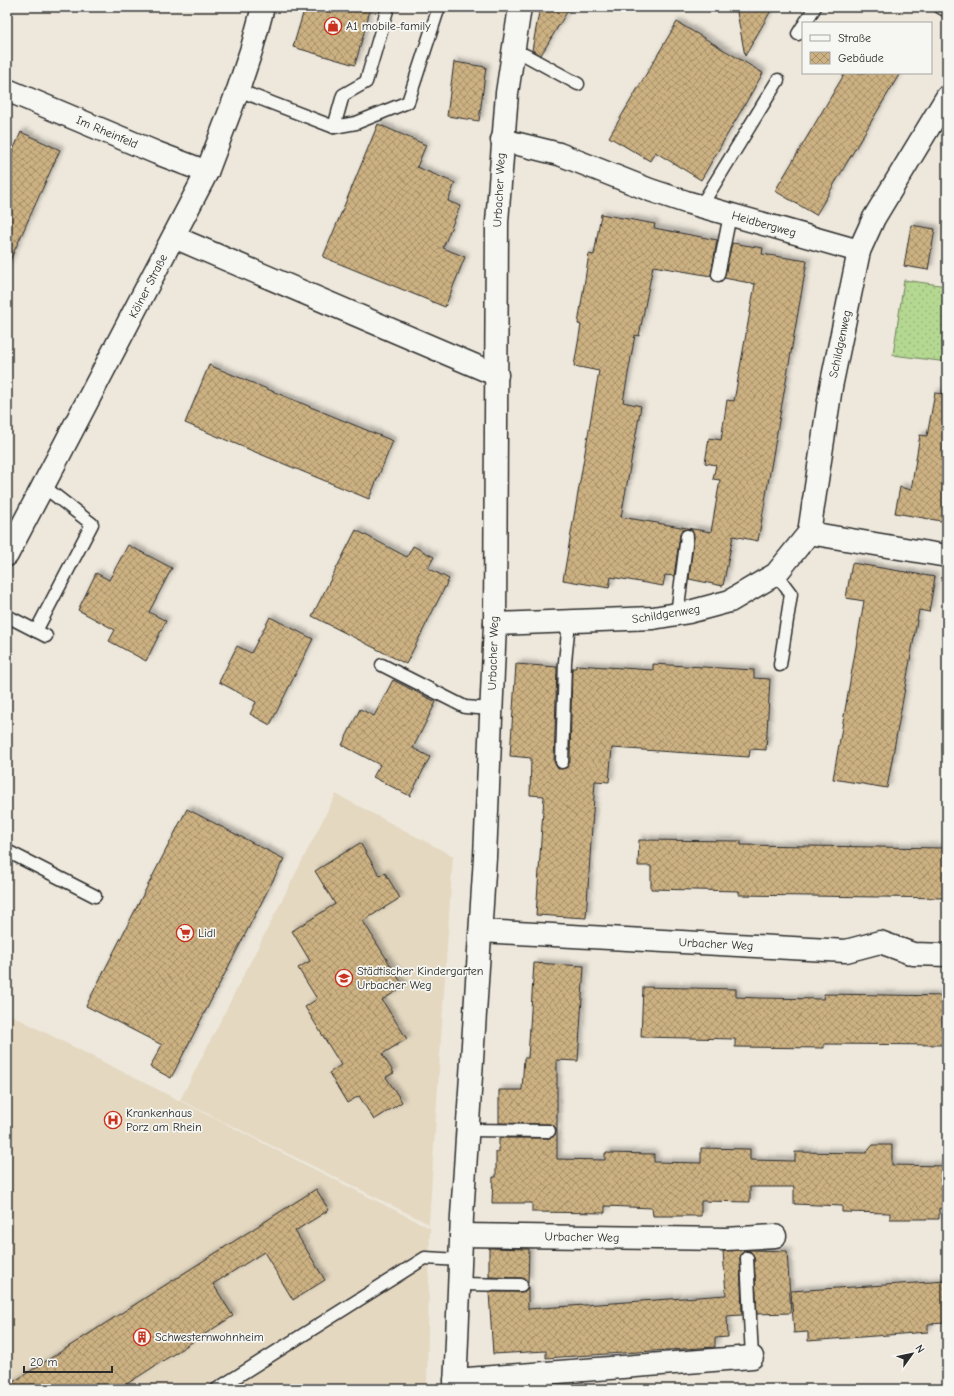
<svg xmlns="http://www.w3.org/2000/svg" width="954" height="1396" viewBox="0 0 954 1396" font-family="'Comic Neue',sans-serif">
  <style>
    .built { fill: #e4d8c1 }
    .grass { fill: url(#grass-dots); stroke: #70815e }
    .building { fill: url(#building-cross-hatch); stroke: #2b2b2b; filter: url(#shadow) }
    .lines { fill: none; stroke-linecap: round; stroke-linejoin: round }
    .lane-casing { stroke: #2b2b2b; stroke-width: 15 }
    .street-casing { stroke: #2b2b2b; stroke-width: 25 }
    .secondary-casing { stroke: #2b2b2b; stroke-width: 25 }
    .lane { stroke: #f6f6f2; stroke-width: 12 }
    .street { stroke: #f6f6f2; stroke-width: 22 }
    .secondary { stroke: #f6f6f2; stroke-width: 22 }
    .labels { text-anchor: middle; stroke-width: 3.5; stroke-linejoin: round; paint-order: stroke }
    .poi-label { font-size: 12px; fill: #2b2b2b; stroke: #f6f6f2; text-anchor: start }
    .street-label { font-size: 12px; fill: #2b2b2b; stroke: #f6f6f2 }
  </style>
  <defs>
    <pattern id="grass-dots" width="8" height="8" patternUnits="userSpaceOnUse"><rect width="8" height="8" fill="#b4d791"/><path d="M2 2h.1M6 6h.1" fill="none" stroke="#9bb97d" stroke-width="1.8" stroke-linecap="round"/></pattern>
    <pattern id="building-cross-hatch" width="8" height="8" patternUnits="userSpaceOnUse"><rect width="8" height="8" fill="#ccb182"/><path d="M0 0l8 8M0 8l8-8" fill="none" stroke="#a6906b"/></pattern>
    <filter id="shadow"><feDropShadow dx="3.5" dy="-3.5" stdDeviation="2" flood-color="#0004"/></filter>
  </defs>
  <rect width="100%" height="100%" fill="#eee8dc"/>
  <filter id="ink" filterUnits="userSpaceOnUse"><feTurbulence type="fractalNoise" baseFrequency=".025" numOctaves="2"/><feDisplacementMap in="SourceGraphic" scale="8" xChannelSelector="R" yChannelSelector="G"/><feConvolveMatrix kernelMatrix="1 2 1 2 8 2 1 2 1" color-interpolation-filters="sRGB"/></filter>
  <g filter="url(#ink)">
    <g class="built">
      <path d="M336 794 453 856 429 1224 180 1100Z"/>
      <path d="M7 1013 430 1228 427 1389H7Z"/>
    </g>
    <path class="grass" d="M904 280 947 286V362L893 355Z"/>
    <g class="building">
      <path d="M305 7H371L355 65 293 47Z"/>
      <path d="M540 7H570L541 55 532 50Z"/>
      <path d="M736 7H773L745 56Z"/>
      <path d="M677 22 763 73 701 180 655 152 650 161 609 137Z"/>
      <path d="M454 62 486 67 479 121 447 116Z"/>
      <path d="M845 73H900L816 215 775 191Z"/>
      <path d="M378 124 426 145 417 167 455 183 448 201 460 206 443 248 465 257 445 307 323 257Z"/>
      <path d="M21 132 60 150 7 267V164Z"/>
      <path d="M601 214 655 224 654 228 717 240 711 276 653 266 639 336 635 335 623 402 641 406 621 517 711 532 720 480 713 479 716 465 705 463 709 438 721 440 727 400 734 401 755 284 724 278 732 243 763 248 762 254 807 261 758 541 733 536 723 586 689 579 694 537 692 530 688 529 681 531 680 535 674 576 665 575 663 586 611 577 609 588 563 580 599 371 574 366 581 325 578 324 589 254 594 255Z"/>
      <path d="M911 225 935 229 928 270 904 266Z"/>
      <path d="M209 365 393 441 369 499 185 423Z"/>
      <path d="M935 393 947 394V522L895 513 900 487 911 490 920 435 927 436Z"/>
      <path d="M356 530 407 557 413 546 434 557 428 568 449 579 406 664 312 616Z"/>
      <path d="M128 545 172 568 149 612 166 621 146 661 109 641 115 630 78 610 96 573 109 580Z"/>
      <path d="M852 563 935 577 929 612 919 610 887 788 833 779 864 601 846 598Z"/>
      <path d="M270 617 313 639 270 725 250 714 256 702 219 682 237 646 251 653Z"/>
      <path d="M516 664 557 667 554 762 558 769 566 768 570 762 572 668H576V665L653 670V664L754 670V678L770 679 766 750 750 749 749 757 612 748 609 782 595 781 586 918 536 915 544 796 530 795 531 758 510 756Z"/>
      <path d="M393 680 436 702 413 748 430 757 410 796 373 777 380 765 342 745 360 709 374 716Z"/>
      <path d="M187 809 284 859 171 1078 150 1067 162 1045 86 1006Z"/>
      <path d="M639 840 741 841V845L944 848V857H947V898L739 895V891L651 889V866H638Z"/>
      <path d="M360 843 380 876 385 873 400 898 363 921 404 987 382 1000 407 1039 382 1054 394 1073 386 1077 402 1102 374 1120 359 1096 347 1103 329 1073 341 1065 305 1007 317 999 298 968 310 961 292 931 335 904 315 871Z"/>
      <path d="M534 963 584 966 578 1061 557 1060V1159L605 1160V1153L654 1154V1162L701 1163V1148L750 1149V1160L795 1161V1152L866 1153 873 1145H892V1165L947 1166V1209L939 1208V1219H890V1213L842 1212V1206L794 1204V1187H750V1202L701 1201V1216H653L652 1208 629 1207 605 1206V1213L532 1212V1203H492L493 1177H496V1152H499V1138H549L553 1137 556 1131 555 1127 549 1124 499 1123V1090H522L524 1058H528Z"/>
      <path d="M643 987 736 989V997L758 998 823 999 824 994 947 996V1045L824 1044V1048L735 1047V1039L641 1037Z"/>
      <path d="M316 1189 329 1210 295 1231 325 1280 293 1300 264 1252 213 1284 233 1316 119 1389H7V1386Z"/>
      <path d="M489 1248 529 1249 528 1283 525 1279 521 1278 489 1277Z"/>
      <path d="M752 1250 787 1251 791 1313 757 1314 754 1257 750 1251 743 1252 740 1258 742 1315 727 1316 728 1337 715 1338V1347L546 1358V1351L493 1354 489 1292H521L525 1291 528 1287V1309L726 1295 723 1251Z"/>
      <path d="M947 1281V1323L928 1324V1332L808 1341V1332L794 1333 791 1291Z"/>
    </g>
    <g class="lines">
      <defs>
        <g id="lane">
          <path d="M940 7 947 11"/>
          <path d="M805 23 815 7"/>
          <path d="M798 34 803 26"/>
          <path d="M513 54 525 55 578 84"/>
          <path d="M238 90 334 127 343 95 366 82 388 7"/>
          <path d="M334 127 356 123 408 102 439 7"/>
          <path d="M701 206 778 80"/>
          <path d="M718 275 730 215"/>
          <path d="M776 574 791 594 780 665"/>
          <path d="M677 614 687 536"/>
          <path d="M7 616 46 636"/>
          <path d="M36 631 92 524 43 486"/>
          <path d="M382 665 465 707 491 709"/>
          <path d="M562 762 565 662 569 622"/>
          <path d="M7 851 95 896"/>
          <path d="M467 1130 549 1131"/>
          <path d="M747 1258 752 1357"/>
          <path d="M459 1284 521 1285"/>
          <path d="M217 1389 425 1258 460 1260"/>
        </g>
        <g id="street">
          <path d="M7 90 157 153 207 172"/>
          <path d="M502 140 559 154 650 190 686 202 859 251 874 218 947 97"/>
          <path d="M174 237 497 375"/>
          <path d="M809 533 947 556"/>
          <path d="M495 624 653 618 689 612 730 601 776 574 809 533 831 387 859 251"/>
          <path d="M481 931 846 951 880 942 913 954 947 955"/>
          <path d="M461 1235 726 1239 775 1236"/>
          <path d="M455 1380 752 1357"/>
          <path d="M455 1389 462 1216 485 857 495 624 497 222 507 93 520 7"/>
        </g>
        <path id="secondary" d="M7 555 207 172 238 90 252 48 263 7"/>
      </defs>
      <use href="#lane" class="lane-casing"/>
      <use href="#street" class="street-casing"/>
      <use href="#secondary" class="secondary-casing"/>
      <use href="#lane" class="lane"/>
      <use href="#street" class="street"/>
      <use href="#secondary" class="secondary"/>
    </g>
  </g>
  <defs>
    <symbol id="shop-ring" viewBox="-11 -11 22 22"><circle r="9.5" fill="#f6f6f2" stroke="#c8321e" stroke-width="1.5"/><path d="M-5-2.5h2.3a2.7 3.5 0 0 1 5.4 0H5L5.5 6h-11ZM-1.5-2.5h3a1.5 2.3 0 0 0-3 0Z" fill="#c8321e"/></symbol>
    <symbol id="supermarket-ring" viewBox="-11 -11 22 22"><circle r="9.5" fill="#f6f6f2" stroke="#c8321e" stroke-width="1.5"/><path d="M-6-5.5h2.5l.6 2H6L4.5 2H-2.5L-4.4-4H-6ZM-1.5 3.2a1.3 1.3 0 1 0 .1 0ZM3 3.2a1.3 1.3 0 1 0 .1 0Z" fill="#c8321e"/></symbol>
    <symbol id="school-ring" viewBox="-11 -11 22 22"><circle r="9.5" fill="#f6f6f2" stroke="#c8321e" stroke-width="1.5"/><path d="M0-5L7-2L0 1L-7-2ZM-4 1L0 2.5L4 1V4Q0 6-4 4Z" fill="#c8321e"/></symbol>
    <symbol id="hospital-ring" viewBox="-11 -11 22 22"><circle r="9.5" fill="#f6f6f2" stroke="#c8321e" stroke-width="1.5"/><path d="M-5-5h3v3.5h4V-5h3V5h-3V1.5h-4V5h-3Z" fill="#c8321e"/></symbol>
    <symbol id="building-ring" viewBox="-11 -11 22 22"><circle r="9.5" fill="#f6f6f2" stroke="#c8321e" stroke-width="1.5"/><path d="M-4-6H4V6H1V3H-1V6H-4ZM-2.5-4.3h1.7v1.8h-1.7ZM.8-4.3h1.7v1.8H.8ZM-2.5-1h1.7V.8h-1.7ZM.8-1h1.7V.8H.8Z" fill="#c8321e"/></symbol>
  </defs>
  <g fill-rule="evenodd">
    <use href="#shop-ring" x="323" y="16" width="20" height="20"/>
    <use href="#supermarket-ring" x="175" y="923" width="20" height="20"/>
    <use href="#school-ring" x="334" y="968" width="20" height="20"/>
    <use href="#hospital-ring" x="103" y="1110" width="20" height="20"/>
    <use href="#building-ring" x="132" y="1327" width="20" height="20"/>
  </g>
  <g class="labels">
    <g class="poi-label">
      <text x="346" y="30">A1 mobile-family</text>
      <text x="198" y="937">Lidl</text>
      <text x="357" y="975">Städtischer Kindergarten<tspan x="357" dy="14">Urbacher Weg</tspan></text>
      <text x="126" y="1117">Krankenhaus<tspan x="126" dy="14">Porz am Rhein</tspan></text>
      <text x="155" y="1341">Schwesternwohnheim</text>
    </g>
    <g class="street-label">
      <text transform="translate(107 132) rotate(23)" y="4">Im Rheinfeld</text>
      <text transform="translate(499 190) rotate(-87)" y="4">Urbacher Weg</text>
      <text transform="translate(764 224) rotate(16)" y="4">Heidbergweg</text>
      <text transform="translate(148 286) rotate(-63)" y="4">Kölner Straße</text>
      <text transform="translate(840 344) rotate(-78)" y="4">Schildgenweg</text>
      <text transform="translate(666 614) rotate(-9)" y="4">Schildgenweg</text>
      <text transform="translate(493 653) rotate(-88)" y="4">Urbacher Weg</text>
      <text transform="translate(716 944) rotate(3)" y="4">Urbacher Weg</text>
      <text transform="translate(582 1237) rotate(1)" y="4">Urbacher Weg</text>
    </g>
  </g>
  <rect width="954" height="1396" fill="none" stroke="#f6f6f2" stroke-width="24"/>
  <rect x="12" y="12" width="930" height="1372" fill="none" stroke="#2b2b2b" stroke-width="1.5" filter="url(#ink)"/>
  <rect x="802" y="22" width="130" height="52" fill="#f6f6f2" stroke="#a5a5a2"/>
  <rect x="810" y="35" width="20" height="6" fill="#f6f6f2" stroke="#a5a5a2"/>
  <text x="838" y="42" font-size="12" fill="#2b2b2b">Straße</text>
  <rect x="810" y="52" width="20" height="12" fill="url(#building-cross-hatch)" stroke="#a5a5a2"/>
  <text x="838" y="62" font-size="12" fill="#2b2b2b">Gebäude</text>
  <g transform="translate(912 1354) rotate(57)" stroke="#f6f6f2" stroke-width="3" paint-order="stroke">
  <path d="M0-3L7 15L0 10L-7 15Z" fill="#2b2b2b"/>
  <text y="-6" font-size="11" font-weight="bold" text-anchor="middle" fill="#2b2b2b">N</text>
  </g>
  <path d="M24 1366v6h88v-6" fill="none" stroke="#2b2b2b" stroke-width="2"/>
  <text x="30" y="1366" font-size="12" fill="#2b2b2b" stroke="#f6f6f2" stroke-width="3" paint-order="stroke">20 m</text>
</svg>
